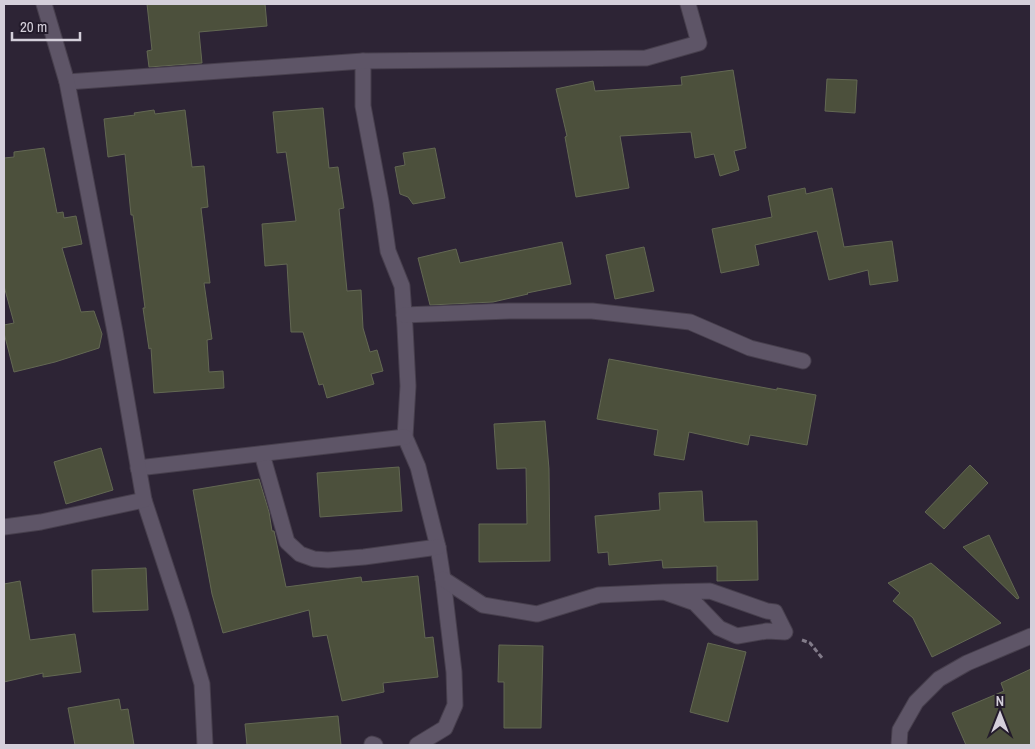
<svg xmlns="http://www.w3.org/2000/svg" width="1035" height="749" viewBox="0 0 1035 749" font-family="'Archivo Narrow',sans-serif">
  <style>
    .building { fill: #4c503c; stroke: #636853 }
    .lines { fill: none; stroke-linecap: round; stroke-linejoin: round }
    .street-casing { stroke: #473f4d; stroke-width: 17 }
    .path { stroke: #827b89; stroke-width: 3; stroke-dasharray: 5 2.5; stroke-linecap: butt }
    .street { stroke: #5e5567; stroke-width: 15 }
  </style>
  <rect width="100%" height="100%" fill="#2d2435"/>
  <g class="building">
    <path d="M147 4H265L267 26 199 32 202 63 149 67 147 51 152 50Z"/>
    <path d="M733 70 746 148 734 151 739 170 720 176 714 154 695 158 691 132 620 136 629 188 576 197 565 137 567 136 556 89 593 81 595 91 682 85 681 77Z"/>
    <path d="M827 79 857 80 855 113 825 111Z"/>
    <path d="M323 108 329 168 338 167 344 208 339 209 347 291 361 290 363 328 370 352 377 350 383 371 371 374 374 384 327 398 323 384 319 385 303 332H291L287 264 265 266 262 224 296 221 286 152 277 153 273 112Z"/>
    <path d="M154 110 155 114 185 110 192 167 204 166 208 207 201 208 210 283H204L212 339 207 340 209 372 223 371 224 388 154 393 151 348 149 349 143 308H145L133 215H131L125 154 108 157 104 119 135 115 134 113Z"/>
    <path d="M44 148 57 213 63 212 64 218 76 216 82 244 62 248 81 312 94 311 102 334 99 348 55 362 14 372 4 333V325L14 323 4 286V158L14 157V152Z"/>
    <path d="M435 148 445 198 413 204 408 197 400 194 395 167 405 165 403 153Z"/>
    <path d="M805 188 806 194 832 188 844 247 892 241 898 281 870 285 868 270 829 280 817 231 755 245 759 265 721 273 712 229 772 217 768 196Z"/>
    <path d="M562 242 571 284 527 293 528 294 493 302 430 305 418 258 456 249 460 263Z"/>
    <path d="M644 247 654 291 615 299 606 255Z"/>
    <path d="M609 359 777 390V388L816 395 807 445 750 435 748 445 689 432 684 460 654 455 658 430 597 419Z"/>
    <path d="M545 421 549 469 550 561 479 562V524H527L526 468 497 469 494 424Z"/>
    <path d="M101 448 113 490 66 504 54 462Z"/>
    <path d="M970 465 988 483 944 529 925 512Z"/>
    <path d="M399 467 402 511 320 517 317 473Z"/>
    <path d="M259 479 269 512 272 531H274L286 587 361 577 362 582 418 576 425 638 433 637 438 677 383 683 384 692 342 701 327 635 313 637 309 610 223 633 212 594 193 490Z"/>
    <path d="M702 491 704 522 757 521 758 580 717 581V566L663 568 662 560 609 565 608 552 598 553 595 516 660 510 659 493Z"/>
    <path d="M989 535 1019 598 1017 599 963 547Z"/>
    <path d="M931 563 1001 623 932 657 913 618 893 601 900 593 888 583Z"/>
    <path d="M146 568 148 610 93 612 92 570Z"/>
    <path d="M20 581 30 640 75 634 81 672 43 677V673L4 682V584Z"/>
    <path d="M708 643 746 652 728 722 690 712Z"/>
    <path d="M499 645 543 646 541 728H504V682H498Z"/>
    <path d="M1031 669V745H966L952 713 1004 691 1001 683Z"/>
    <path d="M119 699 121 710 128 709 134 745H75L68 708Z"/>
    <path d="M338 716 341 745H247L245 724Z"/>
  </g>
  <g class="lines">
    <defs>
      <g id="street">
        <path d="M363 61V106L381 202 388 251 402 286 405 327 408 386 405 437 418 467 438 547 443 579 454 672 455 705 445 728 417 745"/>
        <path d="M67 82 363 61 646 58 699 43 688 4"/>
        <path d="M404 315 509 311H592L690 322 750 348 803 361"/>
        <path d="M262 454 287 542 300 554 314 559 328 560 364 557 438 547"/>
        <path d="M138 468 405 437"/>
        <path d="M144 500 182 616 202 684 205 745"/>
        <path d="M4 527 41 522 144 500 115 332 67 82 44 4"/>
        <path d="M443 579 483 605 537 614 599 595 664 592 695 603 719 628 737 636 767 631 785 632 775 612 767 611 710 591 664 592"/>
        <path d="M372 744 375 745"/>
        <path d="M899 745 900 730 916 702 939 679 967 663 1031 636"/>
      </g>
    </defs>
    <use href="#street" class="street-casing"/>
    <path class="path" d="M802 640 810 643 823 659"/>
    <use href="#street" class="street"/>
  </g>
  <rect width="1035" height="749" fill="none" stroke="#d4cfda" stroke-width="10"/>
  <g transform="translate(1000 714)" stroke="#231b2b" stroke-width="4" paint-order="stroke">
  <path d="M0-4L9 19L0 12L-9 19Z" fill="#d4cfda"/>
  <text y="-8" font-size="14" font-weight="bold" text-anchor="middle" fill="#d4cfda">N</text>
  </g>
  <path d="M12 32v8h68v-8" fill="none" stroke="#d4cfda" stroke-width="2.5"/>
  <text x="20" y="32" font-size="15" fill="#d4cfda" stroke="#231b2b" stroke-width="4" paint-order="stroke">20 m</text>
</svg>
